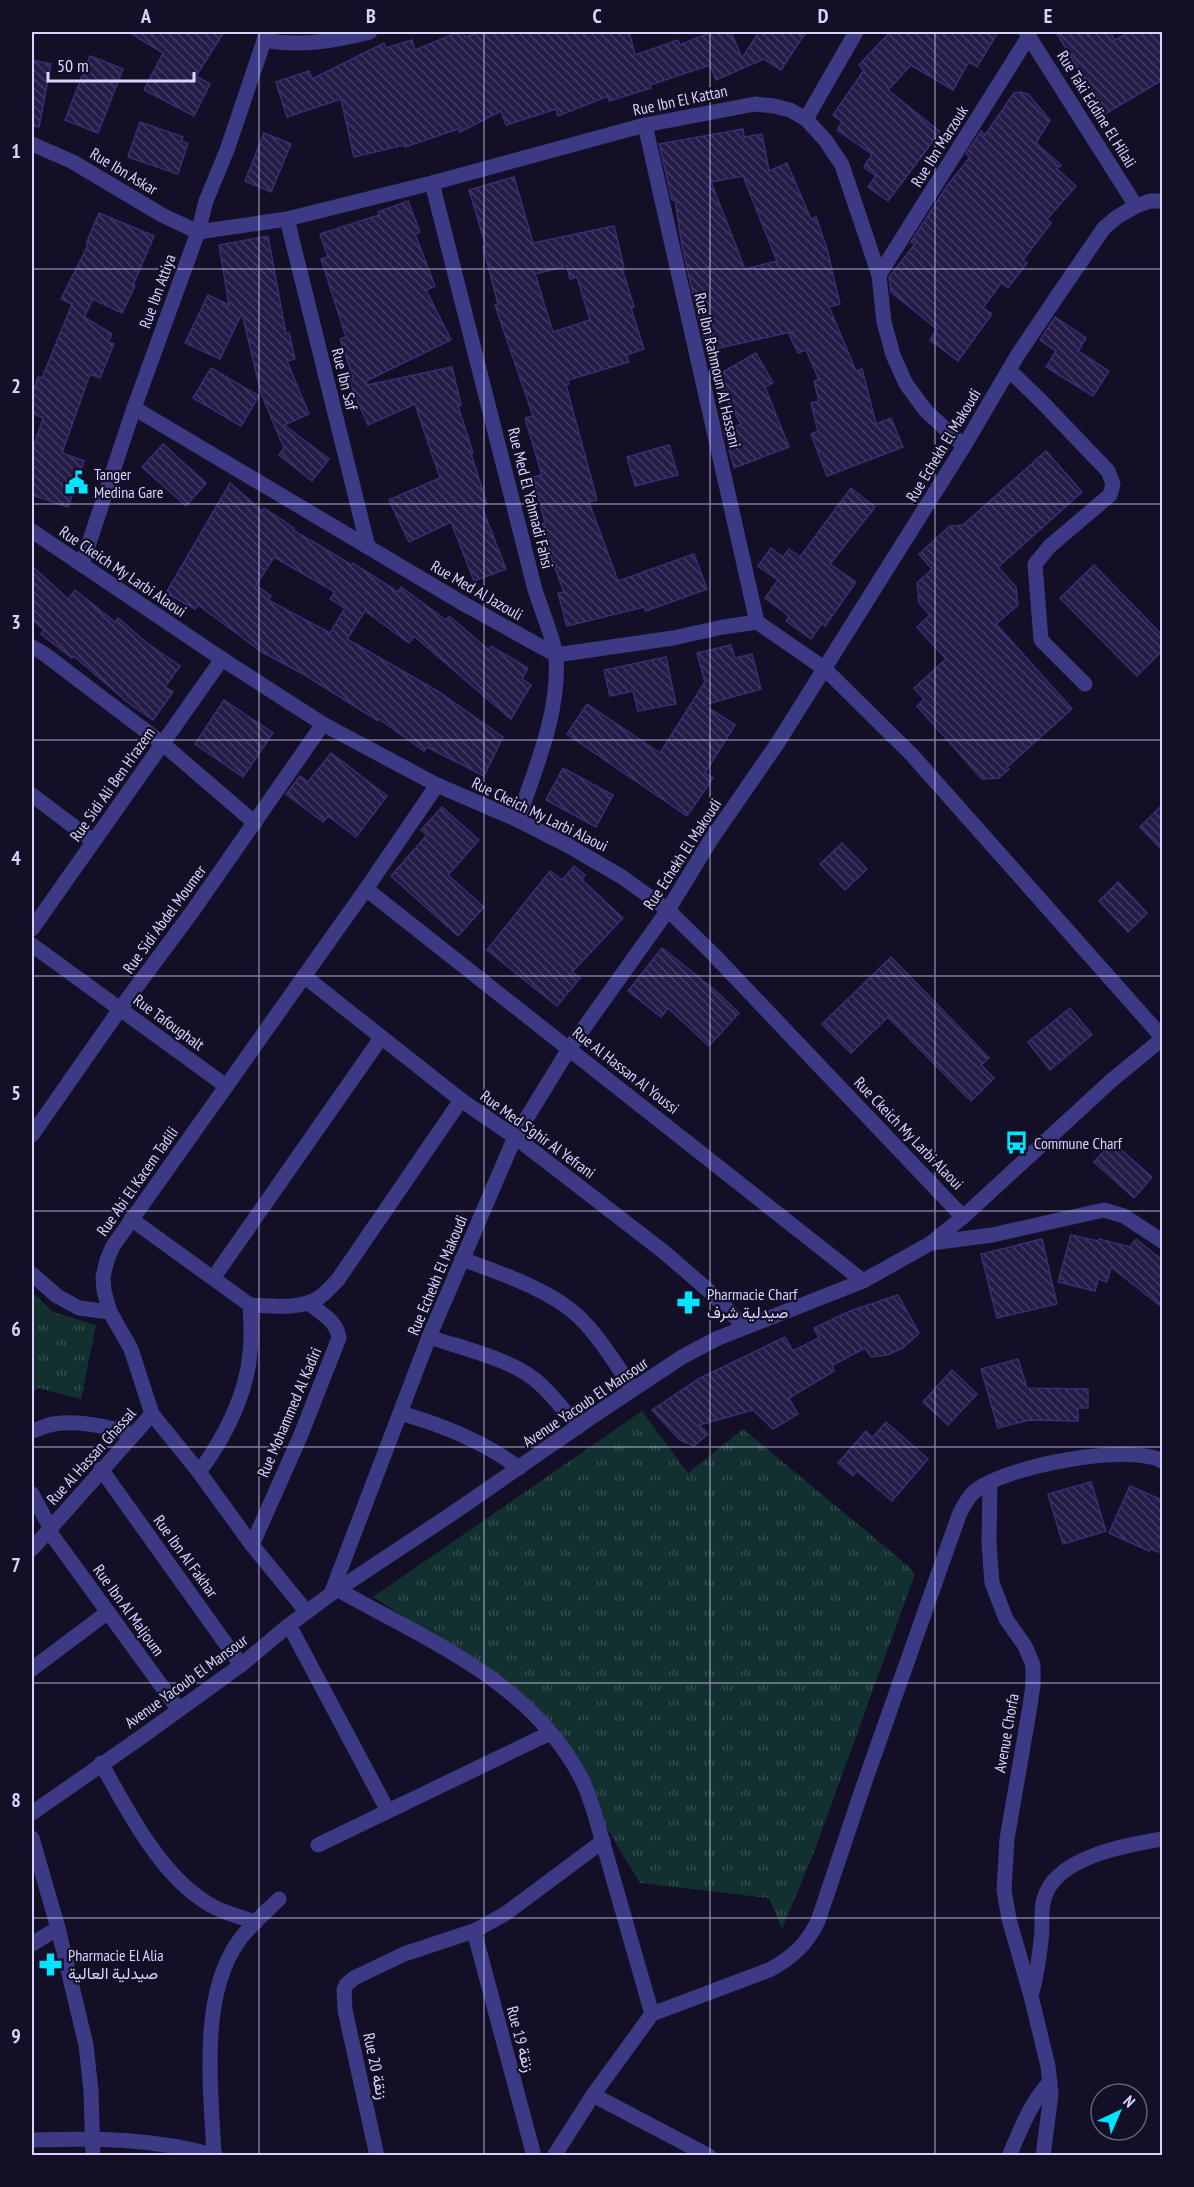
<svg xmlns="http://www.w3.org/2000/svg" width="1194" height="2187" viewBox="0 0 1194 2187" font-family="'PT Sans Narrow',Vazirmatn,sans-serif">
  <style>
    .grass { fill: url(#grass-tufts) }
    .building { fill: url(#building-back-hatch); stroke: #3b2d73; stroke-width: 1.5; fill-rule: evenodd }
    .lines { fill: none; stroke-linecap: round; stroke-linejoin: round }
    .minor { stroke: #3d3a85; stroke-width: 15 }
    .grid { fill: none; stroke: #d9d4ff; stroke-width: 1.5; stroke-opacity: 0.55 }
    .labels { text-anchor: middle; stroke-width: 4.5; stroke-linejoin: round; paint-order: stroke }
    .street-label { font-size: 16px; fill: #d9d4ff; stroke: #130f26 }
    .poi-label { font-size: 16px; fill: #d9d4ff; stroke: #130f26; text-anchor: start }
    .neatline { fill: none; stroke: #d9d4ff; stroke-width: 2 }
    .grid-label { font-size: 20px; text-anchor: middle; font-weight: bold; fill: #d9d4ff }
  </style>
  <defs>
    <pattern id="grass-tufts" width="24" height="20" patternUnits="userSpaceOnUse" patternTransform="scale(1.5)"><rect width="24" height="20" fill="#12302f"/><path d="M3 7l-1-3M5 7V3M7 7l1-3M15 17l-1-3M17 17v-4M19 17l1-3" fill="none" stroke="#344d4e"/></pattern>
    <pattern id="building-back-hatch" width="6" height="6" patternUnits="userSpaceOnUse" patternTransform="scale(1.5)"><rect width="6" height="6" fill="#241b47"/><path d="M-1 5l2 2M0 0l6 6M5-1l2 2" fill="none" stroke="#433b63"/></pattern>
  </defs>
  <rect width="100%" height="100%" fill="#130f26"/>
  <g class="grass">
    <path d="M32 1292 53 1312 96 1325 81 1399 39 1388 32 1392Z"/>
    <path d="M642 1411 688 1473 743 1429 907 1565 915 1574 813 1855 782 1929 769 1898 640 1883 525 1695 373 1597Z"/>
  </g>
  <g class="building">
    <path d="M129 32H224L196 76 210 84 194 116 144 90 163 53Z"/>
    <path d="M458 32H463L465 37 481 32H629L635 55 678 40 680 45 711 32H731L742 58 759 32H806L781 70 764 59 716 80 710 65 650 85 651 88 609 101 608 96 558 116 556 109 506 125 501 111 460 132 458 129 405 147 404 145 354 157 341 99 287 117 276 82 309 71 312 79 384 43 386 48 412 40 415 50Z"/>
    <path d="M890 32H998L977 67 969 62 953 90 911 65 888 90 940 132 888 201 868 187 876 176 864 167 872 154 837 130 842 122 833 115 864 70 859 65Z"/>
    <path d="M1056 32H1110L1115 40 1130 32H1162V80L1105 114Z"/>
    <path d="M90 56 123 69 98 133 65 120Z"/>
    <path d="M32 60 51 64 39 127 32 126Z"/>
    <path d="M1020 92 1028 94 1050 120 1036 143 1061 165 1057 169 1076 186 1047 219 1051 223 1023 260 1027 263 1008 288 1001 283 983 308 992 314 958 361 930 340 937 329 891 292 889 277 915 244 911 242 947 186 970 157 966 154 981 131 985 135 1014 93Z"/>
    <path d="M140 122 183 137 181 141 188 143 178 174 128 157Z"/>
    <path d="M743 129 744 137 762 134 769 171 787 163 811 219 816 217 827 249 840 304 829 307 856 371 862 369 876 424 891 418 903 447 827 476 811 434 818 431 811 403 819 401 814 381 819 380 806 350 798 353 789 334 795 331 706 351 682 246 675 200H672L659 144ZM743 176 777 261 745 269 711 182Z"/>
    <path d="M264 133 291 144 271 192 245 181Z"/>
    <path d="M514 177 533 243 614 226 624 267 622 268 634 307 631 308 644 349 626 355 629 362 568 380 569 384 566 385 597 500 589 502 618 581 694 554 707 589 646 611 644 607 567 626 558 593 564 592 539 525 545 523 533 477 542 475 525 418 533 416 495 305 498 304 483 247 486 246 469 190ZM567 266 570 279 577 277 590 320 553 332 535 274Z"/>
    <path d="M408 201 420 232 415 234 435 286 426 290 451 340 366 381 367 385 452 367 461 405 458 406 473 453 471 454 487 504 481 505 506 569 474 581 451 522 409 542 389 500 440 478 415 404 368 425 348 379 353 377 340 339 346 337 321 259 328 257 320 234 379 215 378 212Z"/>
    <path d="M99 213 154 236 133 285 135 286 122 313 93 299 84 317 112 334 108 342 114 344 100 378 90 374 62 453 84 461 68 507 32 495V452L43 418 32 413V396L38 377 42 378 72 304 61 299 88 245 86 244Z"/>
    <path d="M268 236 286 334 289 333 295 359 287 361 309 414 284 425 329 459 312 481 279 455 284 448 261 393 242 313 220 359 185 343 208 295 229 305 219 245Z"/>
    <path d="M1055 317 1086 338 1078 351 1109 371 1093 396 1046 367 1056 351 1040 340Z"/>
    <path d="M756 353 773 383 765 387 789 447 734 468 724 431 741 424 714 377Z"/>
    <path d="M211 368 259 396 241 426 193 398Z"/>
    <path d="M163 444 206 483 186 506 142 467Z"/>
    <path d="M669 445 678 475 635 486 627 457Z"/>
    <path d="M1046 451 1082 492 998 567 1016 587 1018 605 996 624 1072 709 1007 767 1009 769 999 778 982 779 917 706 924 699 914 688 946 659 917 627 930 615 919 603 917 583 932 569 919 554 950 526 963 525Z"/>
    <path d="M230 483 262 511 264 508 294 528 293 530 352 565 353 563 398 592 401 587 446 620 449 616 489 650 491 646 528 668 522 679 531 685 511 719 414 636 409 643 365 611 347 639 439 692 503 737 484 776 427 747 424 751 379 719 378 721 305 675 262 652 198 605 195 609 166 593ZM274 557 335 592 330 599 345 608 330 633 268 600 271 596 256 585Z"/>
    <path d="M851 488 875 507 830 564 856 582 825 626 822 623 811 639 786 621 789 616 765 598 778 580 758 566 771 548 783 557 789 549 800 557Z"/>
    <path d="M1094 565 1162 635V651L1137 676 1060 598Z"/>
    <path d="M32 566 68 599 75 590 115 622 118 618 147 643 180 666 165 687 173 692 153 720 127 702 74 656 72 658 41 634 44 630 32 619Z"/>
    <path d="M731 645 735 658 752 654 761 689 704 705 735 725 705 773 713 778 687 816 567 734 587 704 660 753 705 682 697 653Z"/>
    <path d="M666 657 676 704 638 711 633 691 610 696 604 670Z"/>
    <path d="M224 700 273 733 243 777 195 744Z"/>
    <path d="M331 753 387 796 356 837 328 816 323 822 286 794 300 776 308 782Z"/>
    <path d="M563 768 613 795 596 827 546 800Z"/>
    <path d="M1162 805V850L1140 827Z"/>
    <path d="M442 807 479 840 448 875 484 907 458 936 391 876 427 835 421 830Z"/>
    <path d="M842 843 867 869 845 890 820 864Z"/>
    <path d="M574 866 585 875 582 880 623 918 572 972 580 978 557 1006 487 950 550 871 562 880Z"/>
    <path d="M1118 882 1147 913 1128 932 1099 901Z"/>
    <path d="M662 948 715 990 739 1013 709 1046 668 1008 661 1017 628 991Z"/>
    <path d="M891 957 989 1058 981 1065 994 1078 971 1101 888 1017 851 1053 822 1024Z"/>
    <path d="M1070 1008 1092 1035 1050 1070 1028 1042Z"/>
    <path d="M1112 1142 1152 1177 1134 1198 1094 1162Z"/>
    <path d="M1071 1235 1098 1241 1099 1239 1130 1247 1136 1239 1162 1260V1307L1111 1267 1107 1282 1098 1279 1095 1291 1058 1282Z"/>
    <path d="M1042 1239 1057 1304 997 1318 981 1254Z"/>
    <path d="M898 1295 919 1333 903 1348 887 1355 871 1357 865 1348 833 1365 834 1371 789 1398 798 1414 773 1429 753 1410 699 1425 708 1434 694 1446 680 1440 652 1410 700 1378 785 1337 793 1351 819 1338 814 1328 850 1311Z"/>
    <path d="M1018 1359 1027 1388 1088 1389V1408H1078V1421L1029 1420 998 1428 981 1369Z"/>
    <path d="M952 1370 977 1394 948 1425 923 1402Z"/>
    <path d="M886 1422 928 1459 892 1501 857 1471 853 1476 838 1463 866 1431 872 1438Z"/>
    <path d="M1091 1482 1106 1531 1063 1544 1048 1494Z"/>
    <path d="M1130 1486 1162 1500V1553L1150 1549 1149 1551 1109 1533Z"/>
  </g>
  <g class="lines">
    <g class="minor">
      <path d="M1026 32 1136 206"/>
      <path d="M264 40C300 47 335 41 370 32"/>
      <path d="M806 119 856 32"/>
      <path d="M645 125 757 622"/>
      <path d="M32 144 73 162 162 215 198 232 287 219 432 183 645 125 755 104 774 106 790 110 806 119 826 141 842 165 879 275 884 322 893 355 906 384 926 411 964 446"/>
      <path d="M432 183 535 590C541 609 554 639 556 657 560 713 535 768 518 820"/>
      <path d="M287 219 368 547"/>
      <path d="M879 275 1029 36"/>
      <path d="M1009 370 1042 402 1108 471 1113 484 1110 495 1050 546 1035 564 1041 640 1085 684"/>
      <path d="M134 408 464 604 556 655 673 638 723 627 757 622 825 669 912 755 1162 1037"/>
      <path d="M32 531 222 659 323 724 437 785 518 820 569 846 622 877 668 910 714 955 963 1217"/>
      <path d="M82 564 134 408 198 232 206 201 227 150 267 32"/>
      <path d="M32 647 43 653 163 744 255 823"/>
      <path d="M32 795 93 841"/>
      <path d="M366 889 863 1281"/>
      <path d="M32 929 222 659"/>
      <path d="M32 945 226 1086"/>
      <path d="M304 976 461 1100 515 1137 664 1252 708 1290 745 1327"/>
      <path d="M32 1135 120 1009 192 912 323 724"/>
      <path d="M131 1219 250 1305C272 1306 301 1310 320 1297 326 1293 331 1286 337 1281L461 1100"/>
      <path d="M931 1243 992 1235 1104 1210 1124 1216 1162 1241"/>
      <path d="M462 1259C499 1273 549 1289 578 1316 600 1337 616 1365 633 1389"/>
      <path d="M32 1274 57 1296 79 1308 110 1312"/>
      <path d="M214 1277 381 1038"/>
      <path d="M429 1337C462 1348 507 1358 534 1379 551 1392 564 1411 578 1427"/>
      <path d="M400 1413C443 1425 483 1441 519 1468"/>
      <path d="M32 1431C39 1429 46 1425 54 1424 80 1420 108 1427 133 1434"/>
      <path d="M101 1469 241 1665"/>
      <path d="M199 1472C224 1439 247 1394 250 1352 252 1336 251 1320 250 1305"/>
      <path d="M990 1482 989 1543 992 1583 1006 1619 1025 1646 1033 1665V1685L1030 1706 1007 1839 1004 1890 1009 1919 1031 1996 1048 2066 1051 2094 1043 2156"/>
      <path d="M32 1494 51 1529"/>
      <path d="M49 1531 179 1710"/>
      <path d="M252 1545 300 1437 339 1338C337 1321 321 1313 308 1303"/>
      <path d="M32 1549 152 1414"/>
      <path d="M337 1589C426 1640 527 1679 579 1774 585 1784 589 1797 593 1808L652 2014"/>
      <path d="M331 1594 429 1337 515 1137 569 1049 668 910 710 841 777 744 964 446 1017 356 1060 292 1104 228 1117 217 1136 206 1150 201H1162"/>
      <path d="M306 1611 252 1545 199 1472 152 1414 131 1349 110 1312 104 1291 103 1277 107 1260 113 1246 366 889 437 785"/>
      <path d="M289 1625 388 1811"/>
      <path d="M32 1669 108 1612"/>
      <path d="M101 1763C126 1808 158 1870 201 1899 217 1911 237 1916 256 1922"/>
      <path d="M32 1813 140 1738 241 1665 289 1625 331 1594 453 1513 593 1416 682 1357 716 1339 863 1281 931 1243 963 1217 1112 1080 1162 1039"/>
      <path d="M32 1838 58 1928 86 2045 91 2091 93 2156"/>
      <path d="M318 1845 550 1733"/>
      <path d="M474 1931 534 2156"/>
      <path d="M32 1944 58 1928"/>
      <path d="M1031 1996C1037 1975 1040 1953 1042 1931 1042 1921 1041 1909 1044 1899 1055 1857 1126 1845 1162 1839"/>
      <path d="M593 2095 709 2156"/>
      <path d="M32 2140C93 2138 156 2138 216 2156"/>
      <path d="M214 2155C211 2090 199 1998 238 1942 249 1926 265 1913 279 1899"/>
      <path d="M377 2156 345 2010 344 1990 346 1985 354 1978 404 1954 474 1931 505 1914 603 1841"/>
      <path d="M554 2156 593 2095 652 2014 769 1970C792 1958 807 1944 818 1921L863 1787 959 1515C963 1507 967 1498 974 1492 1004 1466 1128 1443 1162 1461"/>
      <path d="M1009 2156C1021 2129 1030 2103 1050 2082"/>
    </g>
  </g>
  <path class="grid" d="M259 32V2156M484 32V2156M710 32V2156M935 32V2156M32 269H1162M32 504H1162M32 740H1162M32 976H1162M32 1211H1162M32 1447H1162M32 1683H1162M32 1918H1162"/>
  <defs>
    <symbol id="civic-bare" viewBox="-9 -9 18 18"><path d="M-.6-6.5H3V-4.5H.6V-3L4-1V1h2V6H-6V1h2V-1L-.6-3ZM-1.2 2.5V6h2.4V2.5Z" fill="#00e5ff" stroke="#130f26" stroke-width="2.5" paint-order="stroke"/></symbol>
    <symbol id="bus-bare" viewBox="-9 -9 18 18"><path d="M-5-6H5V4H4V6H2V4H-2V6H-4V4H-5ZM-3.5-4V0h7V-4ZM-3.5 1.2v1.5H-2V1.2ZM2 1.2v1.5H3.5V1.2Z" fill="#00e5ff" stroke="#130f26" stroke-width="2.5" paint-order="stroke"/></symbol>
    <symbol id="pharmacy-bare" viewBox="-9 -9 18 18"><path d="M-2-6h4v4h4v4h-4v4h-4v-4h-4v-4h4Z" fill="#00e5ff" stroke="#130f26" stroke-width="2.5" paint-order="stroke"/></symbol>
  </defs>
  <g fill-rule="evenodd">
    <use href="#civic-bare" x="60" y="466" width="33" height="33"/>
    <use href="#bus-bare" x="1000" y="1126" width="33" height="33"/>
    <use href="#pharmacy-bare" x="672" y="1286" width="33" height="33"/>
    <use href="#pharmacy-bare" x="34" y="1948" width="33" height="33"/>
  </g>
  <g class="labels">
    <g class="street-label">
      <text transform="translate(680 100) rotate(-12)" y="6">Rue Ibn El Kattan</text>
      <text transform="translate(1097 109) rotate(58)" y="6">Rue Taki Eddine El Hilali</text>
      <text transform="translate(939 146) rotate(-58)" y="6">Rue Ibn Marzouk</text>
      <text transform="translate(124 171) rotate(31)" y="6">Rue Ibn Askar</text>
      <text transform="translate(157 291) rotate(-70)" y="6">Rue Ibn Attiya</text>
      <text transform="translate(718 370) rotate(77)" y="6">Rue Ibn Rahmoun Al Hassani</text>
      <text transform="translate(345 379) rotate(76)" y="6">Rue Ibn Saf</text>
      <text transform="translate(943 445) rotate(-59)" y="6">Rue Echekh El Makoudi</text>
      <text transform="translate(531 498) rotate(76)" y="6">Rue Med El Yahmadi Fahsi</text>
      <text transform="translate(123 571) rotate(34)" y="6">Rue Ckeich My Larbi Alaoui</text>
      <text transform="translate(477 590) rotate(30)" y="6">Rue Med Al Jazouli</text>
      <text transform="translate(112 784) rotate(-55)" y="6">Rue Sidi Ali Ben H'razem</text>
      <text transform="translate(540 814) rotate(26)" y="6">Rue Ckeich My Larbi Alaoui</text>
      <text transform="translate(682 854) rotate(-57)" y="6">Rue Echekh El Makoudi</text>
      <text transform="translate(164 919) rotate(-54)" y="6">Rue Sidi Abdel Moumer</text>
      <text transform="translate(169 1022) rotate(36)" y="6">Rue Tafoughalt</text>
      <text transform="translate(626 1070) rotate(38)" y="6">Rue Al Hassan Al Youssi</text>
      <text transform="translate(909 1133) rotate(46)" y="6">Rue Ckeich My Larbi Alaoui</text>
      <text transform="translate(538 1134) rotate(36)" y="6">Rue Med S'ghir Al Yefrani</text>
      <text transform="translate(137 1181) rotate(-55)" y="6">Rue Abi El Kacem Tadili</text>
      <text transform="translate(437 1275) rotate(-67)" y="6">Rue Echekh El Makoudi</text>
      <text transform="translate(585 1402) rotate(-34)" y="6">Avenue Yacoub El Mansour</text>
      <text transform="translate(289 1412) rotate(-67)" y="6">Rue Mohammed Al Kadiri</text>
      <text transform="translate(91 1456) rotate(-48)" y="6">Rue Al Hassan Ghassal</text>
      <text transform="translate(186 1556) rotate(54)" y="6">Rue Ibn Al Fakhar</text>
      <text transform="translate(129 1610) rotate(54)" y="6">Rue Ibn Al Maljoum</text>
      <text transform="translate(186 1681) rotate(-36)" y="6">Avenue Yacoub El Mansour</text>
      <text transform="translate(1006 1733) rotate(-80)" y="6">Avenue Chorfa</text>
      <text transform="translate(521 2039) rotate(75)" y="6">Rue 19 زنقة</text>
      <text transform="translate(376 2066) rotate(78)" y="6">Rue 20 زنقة</text>
    </g>
    <g class="poi-label">
      <text x="94" y="480">Tanger<tspan x="94" dy="18">Medina Gare</tspan></text>
      <text x="1034" y="1149">Commune Charf</text>
      <text x="707" y="1300">Pharmacie Charf<tspan x="707" dy="18">صيدلية شرف</tspan></text>
      <text x="68" y="1961">Pharmacie El Alia<tspan x="68" dy="18">صيدلية العالية</tspan></text>
    </g>
  </g>
  <rect width="1194" height="2187" fill="none" stroke="#130f26" stroke-width="66"/>
  <g transform="translate(1119 2112) rotate(44)"><circle r="28" fill="#130f26" stroke="#625e7d" stroke-width="1.5"/>
  <path d="M0-4.5L10 22L0 15L-10 22Z" fill="#00e5ff"/>
  <text y="-9" font-size="16" font-weight="bold" text-anchor="middle" fill="#d9d4ff">N</text>
  </g>
  <path d="M48 72v9h146v-9" fill="none" stroke="#d9d4ff" stroke-width="3"/>
  <text x="57" y="72" font-size="18" fill="#d9d4ff" stroke="#130f26" stroke-width="4.5" paint-order="stroke">50 m</text>
  <rect x="33" y="33" width="1128" height="2121" class="neatline"/>
  <g class="grid-label">
    <text x="146" y="23">A</text>
    <text x="371" y="23">B</text>
    <text x="597" y="23">C</text>
    <text x="823" y="23">D</text>
    <text x="1048" y="23">E</text>
    <text x="16" y="158">1</text>
    <text x="16" y="393">2</text>
    <text x="16" y="629">3</text>
    <text x="16" y="865">4</text>
    <text x="16" y="1100">5</text>
    <text x="16" y="1336">6</text>
    <text x="16" y="1572">7</text>
    <text x="16" y="1807">8</text>
    <text x="16" y="2043">9</text>
  </g>
</svg>
